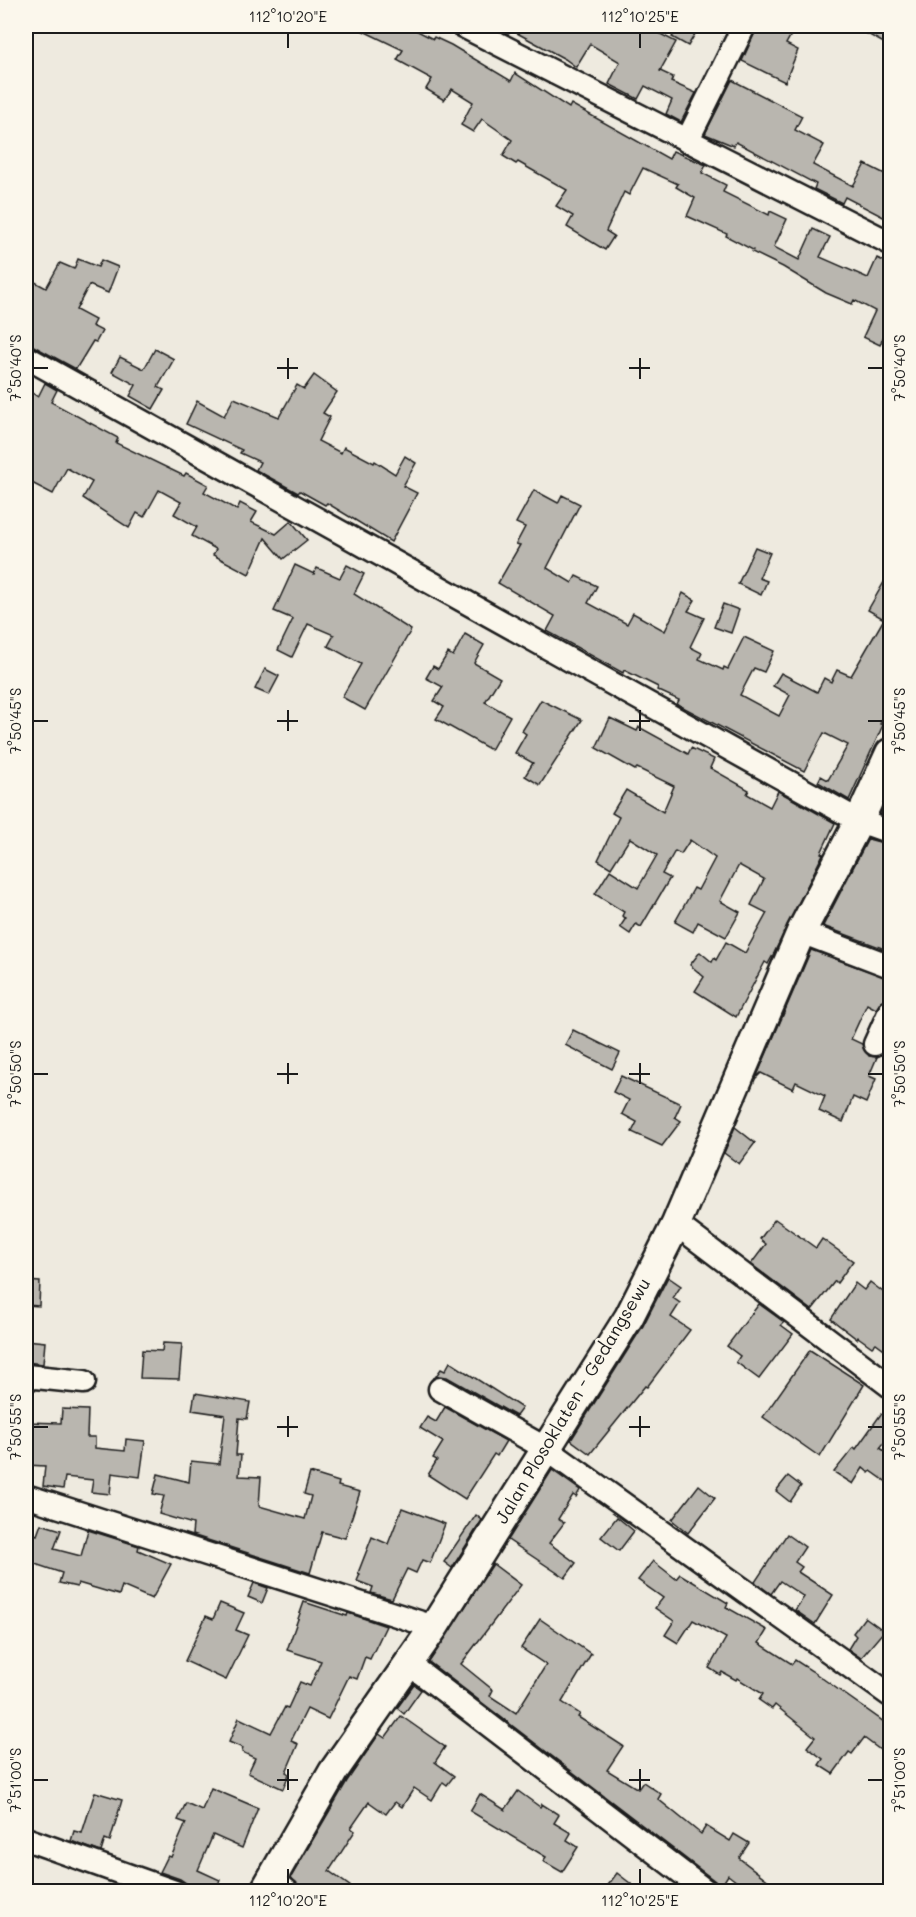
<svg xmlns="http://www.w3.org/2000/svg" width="916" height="1917" viewBox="0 0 916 1917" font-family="Mali,sans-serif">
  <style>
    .building { fill: #b9b6af; stroke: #1c1c1c; stroke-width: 1.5 }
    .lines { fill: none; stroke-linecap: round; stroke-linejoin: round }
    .minor-casing { stroke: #1c1c1c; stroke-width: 27 }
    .major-casing { stroke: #1c1c1c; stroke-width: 33 }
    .minor { stroke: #fbf7ec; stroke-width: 22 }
    .major { stroke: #fbf7ec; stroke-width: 28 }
    .ticks { fill: none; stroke: #1c1c1c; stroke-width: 2 }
    .labels { text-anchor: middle; stroke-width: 5; stroke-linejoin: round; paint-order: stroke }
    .street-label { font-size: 18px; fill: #1c1c1c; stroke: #fbf7ec }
    .neatline { fill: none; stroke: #1c1c1c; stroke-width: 2 }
    .ticks-label { font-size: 15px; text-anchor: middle; fill: #1c1c1c }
  </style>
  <rect width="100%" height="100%" fill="#eeeadf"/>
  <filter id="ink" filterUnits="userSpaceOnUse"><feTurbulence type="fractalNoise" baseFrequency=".0167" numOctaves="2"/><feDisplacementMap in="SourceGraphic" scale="12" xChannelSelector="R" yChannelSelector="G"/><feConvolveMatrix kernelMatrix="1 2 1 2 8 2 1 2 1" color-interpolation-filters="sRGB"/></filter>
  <g filter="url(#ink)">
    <g class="building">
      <path d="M353 26H408L433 39 434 37 451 45 511 81 515 73 569 108 571 104 669 159 673 151 706 165 702 173 726 185 723 192 769 215 770 211 787 219 774 247 799 260 813 229 830 237 820 257 868 278 877 258 891 264V336L885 333 880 345 863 337 875 311 854 300 852 304 826 293 783 267 752 252 753 250 726 236 727 234 687 216 695 198 676 187 678 184 643 168 629 195 624 192 606 231 614 236 605 250 567 227 573 216 556 206 567 190 518 162 516 164 503 156 512 140 482 119 473 132 461 125 473 102 452 89 444 100 426 89 432 79 397 60 403 50Z"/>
      <path d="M504 26H645L676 42 660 71 673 77 671 82 696 93 681 122 666 114 672 100 645 86 638 99 609 84 620 62 590 44 576 67 565 59Z"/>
      <path d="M679 26 695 34 688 46 672 37Z"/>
      <path d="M767 26H796L786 44 798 50 785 82 742 61 757 28 764 32Z"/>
      <path d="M853 26H891V47Z"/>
      <path d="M732 80 802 116 795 130 824 145 813 165 853 186 865 164 891 177V221L845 197 842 203 814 189 816 184 736 142 734 146 705 134Z"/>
      <path d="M78 259 98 267 101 260 118 267 108 293 89 285 76 310 95 320 92 326 102 331 96 342 93 341 76 369 26 342V277L46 288 60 263 74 269Z"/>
      <path d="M155 349 174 359 158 387 164 390 153 409 130 396 136 385 112 372 120 357 144 369Z"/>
      <path d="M314 375 337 392 323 413 330 417 318 441 341 453 344 447 374 463 375 461 395 474 405 456 416 463 403 486 417 493 391 542 327 503 325 505 300 491 298 493 256 470 260 462 240 453 242 450 186 424 197 401 224 416 234 398 279 417 297 385 304 389Z"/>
      <path d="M45 383 57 390 51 402 118 438 116 443 184 476 186 473 208 485 204 492 237 510 240 503 257 512 251 522 276 534 291 521 307 540 283 559 265 538 249 574 213 555 216 549 192 536 197 527 174 514 181 502 159 490 144 517 137 513 129 528 83 498 92 482 67 468 53 494 26 480V389L38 397Z"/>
      <path d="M534 490 558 503 562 495 580 504 547 568 572 583 576 576 597 586 588 603 627 624 633 613 665 631 683 593 695 600 688 611 704 618 690 647 702 653 699 659 723 670 724 667 728 669 744 637 774 651 764 672 754 668 740 695 779 716 790 695 773 686 781 673 817 692 824 678 831 682 837 670 851 676 884 619 868 610 891 570V694L880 724 883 725 849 800 818 782 821 776 828 780 848 745 824 733 804 771 677 704 679 700 657 690 658 687 624 670 623 673 547 631 555 616 498 583 520 545 516 544 525 527 516 523Z"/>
      <path d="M755 547 770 553 759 578 767 581 761 595 738 584Z"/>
      <path d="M295 565 314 574 317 568 340 578 347 565 364 574 354 594 411 630 365 710 342 697 361 664 328 646 334 635 308 624 292 657 278 650 293 619 274 611Z"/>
      <path d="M723 604 739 610 731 633 714 627Z"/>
      <path d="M465 634 484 645 474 663 500 678 485 702 510 716 491 750 436 719 444 707 434 701 443 687 426 678 433 666 438 669 448 653 453 656Z"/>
      <path d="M265 669 279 676 269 695 255 689Z"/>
      <path d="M541 700 582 720 540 785 525 776 533 763 515 753 526 734 522 731Z"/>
      <path d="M610 718 637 731 639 727 688 754 691 748 714 759 710 768 749 790 747 794 770 807 778 791 835 823 821 853 823 854 774 953 768 964 765 962 736 1017 695 991 704 977 690 965 700 952 712 962 714 958 716 960 726 942 745 953 767 913 751 905 764 879 739 865 720 901 740 912 726 937 698 922 693 932 675 922 694 888 698 890 715 858 690 840 681 854 675 851 662 874 670 878 641 927 636 924 630 934 620 927 626 918 622 916 624 912 595 894 610 870 638 888 657 855 630 838 611 868 598 860 619 817 612 813 626 790 663 812 674 786 637 768 635 770 596 748Z"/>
      <path d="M891 792V818L880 814Z"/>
      <path d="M868 839 891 845 890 951 823 926Z"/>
      <path d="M811 950 891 979V998L882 1000 876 1009 867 1004 851 1039 862 1044 869 1056 877 1057 869 1076 876 1079 866 1103 853 1097 843 1122 819 1111 825 1096 796 1082 793 1089 761 1073 756 1078Z"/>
      <path d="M573 1030 620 1053 612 1069 565 1045Z"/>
      <path d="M621 1076 681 1104 675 1117 681 1121 662 1146 632 1132 637 1122 622 1114 629 1100 613 1092Z"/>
      <path d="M735 1127 755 1143 739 1164 724 1153Z"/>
      <path d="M775 1219 816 1248 822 1239 853 1261 837 1283 835 1281 812 1310 751 1264 766 1244 760 1239Z"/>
      <path d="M668 1277 681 1286 673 1298 680 1303 671 1317 690 1330 647 1387 645 1386 590 1454 571 1440 643 1326Z"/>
      <path d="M26 1281 40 1282 39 1306 26 1305Z"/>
      <path d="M870 1282 891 1298V1354L876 1343 872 1347 858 1337 857 1339 831 1319 855 1283 864 1290Z"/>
      <path d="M759 1304 784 1322 781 1325 793 1334 759 1379 736 1362 740 1356 727 1346Z"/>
      <path d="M26 1340 45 1342 43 1364 26 1362Z"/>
      <path d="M163 1343 182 1344 179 1379 140 1378 142 1350 162 1351Z"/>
      <path d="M810 1350 864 1385 820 1457 763 1417Z"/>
      <path d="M450 1362 522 1408 516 1416 447 1377 436 1376 441 1369 445 1371Z"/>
      <path d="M195 1393 250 1402 247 1419 239 1418 236 1455H241L239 1476 261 1477 259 1506 305 1519 311 1496 304 1494 310 1473 339 1482 338 1486 360 1492 345 1538 322 1532 310 1573 192 1535 193 1524 159 1514 164 1496 153 1494 158 1474 189 1482 191 1461 219 1464 225 1415 192 1410Z"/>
      <path d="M445 1407 506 1441 497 1456 494 1454 465 1499 428 1475 437 1460 433 1458 443 1442 420 1428 427 1417 436 1422Z"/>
      <path d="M62 1409 88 1410 87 1437H95V1448L125 1451 126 1439 145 1441 140 1477 112 1473 110 1494 91 1492 93 1480 65 1477 63 1489 43 1486 45 1466 26 1465V1422L61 1423Z"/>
      <path d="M881 1414 891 1421V1434L880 1448 891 1455V1485L871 1471 869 1473 863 1468 853 1484 834 1472 854 1447 856 1449Z"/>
      <path d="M552 1470 580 1490 576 1497 573 1495 558 1519 564 1523 549 1543 576 1563 565 1578 508 1540Z"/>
      <path d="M788 1476 801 1486 790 1502 776 1491Z"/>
      <path d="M699 1485 715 1498 688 1533 672 1520Z"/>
      <path d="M402 1508 445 1524 430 1563 422 1560 416 1573 407 1569 392 1599 371 1593 373 1587 357 1581 360 1574 358 1573 372 1537 388 1544Z"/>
      <path d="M476 1515 482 1520 452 1568 444 1562Z"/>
      <path d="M617 1517 634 1531 619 1551 601 1537Z"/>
      <path d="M41 1524 61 1530 54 1549 81 1556 88 1530 139 1546 138 1550 171 1564 152 1599 122 1586 119 1595 78 1583 77 1587 59 1583 62 1573 26 1561V1531L37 1535Z"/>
      <path d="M787 1534 805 1547 795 1562 802 1567 798 1572 833 1595 815 1624 795 1610 804 1597 780 1581 771 1594 755 1582Z"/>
      <path d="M653 1561 676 1579 680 1574 728 1603 726 1607 767 1630 759 1643 792 1664 795 1660 812 1671 891 1727V1758L864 1738 852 1754 849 1752 833 1774 819 1765 823 1759 807 1747 815 1737 775 1705 772 1709 759 1700 763 1694 737 1678 736 1680 722 1672 720 1675 709 1668 726 1638 693 1620 678 1643 665 1635 674 1621 655 1608 663 1598 638 1580Z"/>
      <path d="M493 1564 521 1585 461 1664 493 1690 490 1696 516 1713 546 1665 521 1648 540 1619 591 1654 562 1702 580 1714 578 1717 623 1746 607 1770 638 1789 643 1782 661 1794 658 1799 701 1834 706 1826 730 1841 734 1834 749 1843 739 1858 783 1892H750L728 1875 720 1888 715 1881 429 1662Z"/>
      <path d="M254 1583 268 1588 262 1603 248 1597Z"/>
      <path d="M304 1602 347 1616 348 1613 386 1626 370 1659 365 1657 357 1679 349 1676 328 1719 307 1709 291 1741 298 1744 286 1772 289 1774 283 1789 248 1773 255 1758 242 1752 243 1748 229 1742 239 1718 271 1733 285 1707 288 1708 300 1682 310 1686 321 1661 287 1650Z"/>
      <path d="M220 1603 244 1613 236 1630 248 1635 226 1680 185 1661 206 1616 213 1619Z"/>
      <path d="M865 1617 884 1631 861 1658 848 1649 856 1636 853 1633Z"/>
      <path d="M414 1685 421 1690 404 1714 397 1708Z"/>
      <path d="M401 1716 445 1747 435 1762 454 1776 447 1785 443 1782 432 1800 414 1788 402 1807 395 1802 386 1814 369 1802 351 1828 355 1831 329 1871 358 1892H301L291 1877 347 1781 379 1734 385 1738Z"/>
      <path d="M211 1788 258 1808 242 1848 213 1835 198 1870 220 1880 215 1891 202 1885 198 1891 180 1879 160 1872 168 1856 171 1857 186 1823 178 1820 186 1803 202 1810Z"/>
      <path d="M518 1791 540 1807 542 1804 559 1815 554 1823 571 1833 567 1840 578 1847 562 1872 543 1861 546 1857 470 1811 480 1794 505 1810Z"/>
      <path d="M95 1792 122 1800 110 1841 105 1839 101 1852 71 1841 74 1831 82 1833Z"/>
      <path d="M617 1873 630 1883 641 1892H603Z"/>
    </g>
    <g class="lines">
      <defs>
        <g id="minor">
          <path d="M463 26 890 243"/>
          <path d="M687 141 744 26"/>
          <path d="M26 357 859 821 890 832"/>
          <path d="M801 932 890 966"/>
          <path d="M875 1044 890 1011"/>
          <path d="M676 1224 890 1386"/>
          <path d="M26 1376 84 1382"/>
          <path d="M440 1389 545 1448 890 1695"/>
          <path d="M26 1496 434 1627"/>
          <path d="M408 1663 707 1892"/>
          <path d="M26 1839 175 1892"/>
          <path d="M272 1879 288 1892"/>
        </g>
        <path id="major" d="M264 1892 333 1772 434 1627 629 1317 676 1224 801 932 859 821 890 753"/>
      </defs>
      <use href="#minor" class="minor-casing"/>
      <use href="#major" class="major-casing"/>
      <use href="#minor" class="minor"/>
      <use href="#major" class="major"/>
    </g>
  </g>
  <path class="ticks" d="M288 33V48M640 33V48M288 358V379M640 358V379M33 368H48M277 368H298M629 368H650M868 368H883M288 710V731M640 710V731M33 721H48M277 721H298M629 721H650M868 721H883M288 1063V1084M640 1063V1084M33 1074H48M277 1074H298M629 1074H650M868 1074H883M288 1416V1437M640 1416V1437M33 1427H48M277 1427H298M629 1427H650M868 1427H883M288 1769V1790M640 1769V1790M33 1780H48M277 1780H298M629 1780H650M868 1780H883M288 1869V1884M640 1869V1884"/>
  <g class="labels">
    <g class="street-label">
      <text transform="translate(573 1401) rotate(-59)" y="6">Jalan Plosoklaten - Gedangsewu</text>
    </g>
  </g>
  <rect width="916" height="1917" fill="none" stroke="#fbf7ec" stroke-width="66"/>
  <rect x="33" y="33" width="850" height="1851" class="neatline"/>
  <g class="ticks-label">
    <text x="288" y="22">112°10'20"E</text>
    <text x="640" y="22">112°10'25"E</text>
    <text transform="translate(16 368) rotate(-90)" y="5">7°50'40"S</text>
    <text transform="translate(900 368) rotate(-90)" y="5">7°50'40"S</text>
    <text transform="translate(16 721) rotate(-90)" y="5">7°50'45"S</text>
    <text transform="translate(900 721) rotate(-90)" y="5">7°50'45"S</text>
    <text transform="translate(16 1074) rotate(-90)" y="5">7°50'50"S</text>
    <text transform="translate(900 1074) rotate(-90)" y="5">7°50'50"S</text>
    <text transform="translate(16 1427) rotate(-90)" y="5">7°50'55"S</text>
    <text transform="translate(900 1427) rotate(-90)" y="5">7°50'55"S</text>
    <text transform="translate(16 1780) rotate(-90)" y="5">7°51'00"S</text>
    <text transform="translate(900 1780) rotate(-90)" y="5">7°51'00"S</text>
    <text x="288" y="1906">112°10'20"E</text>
    <text x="640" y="1906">112°10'25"E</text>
  </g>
</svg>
